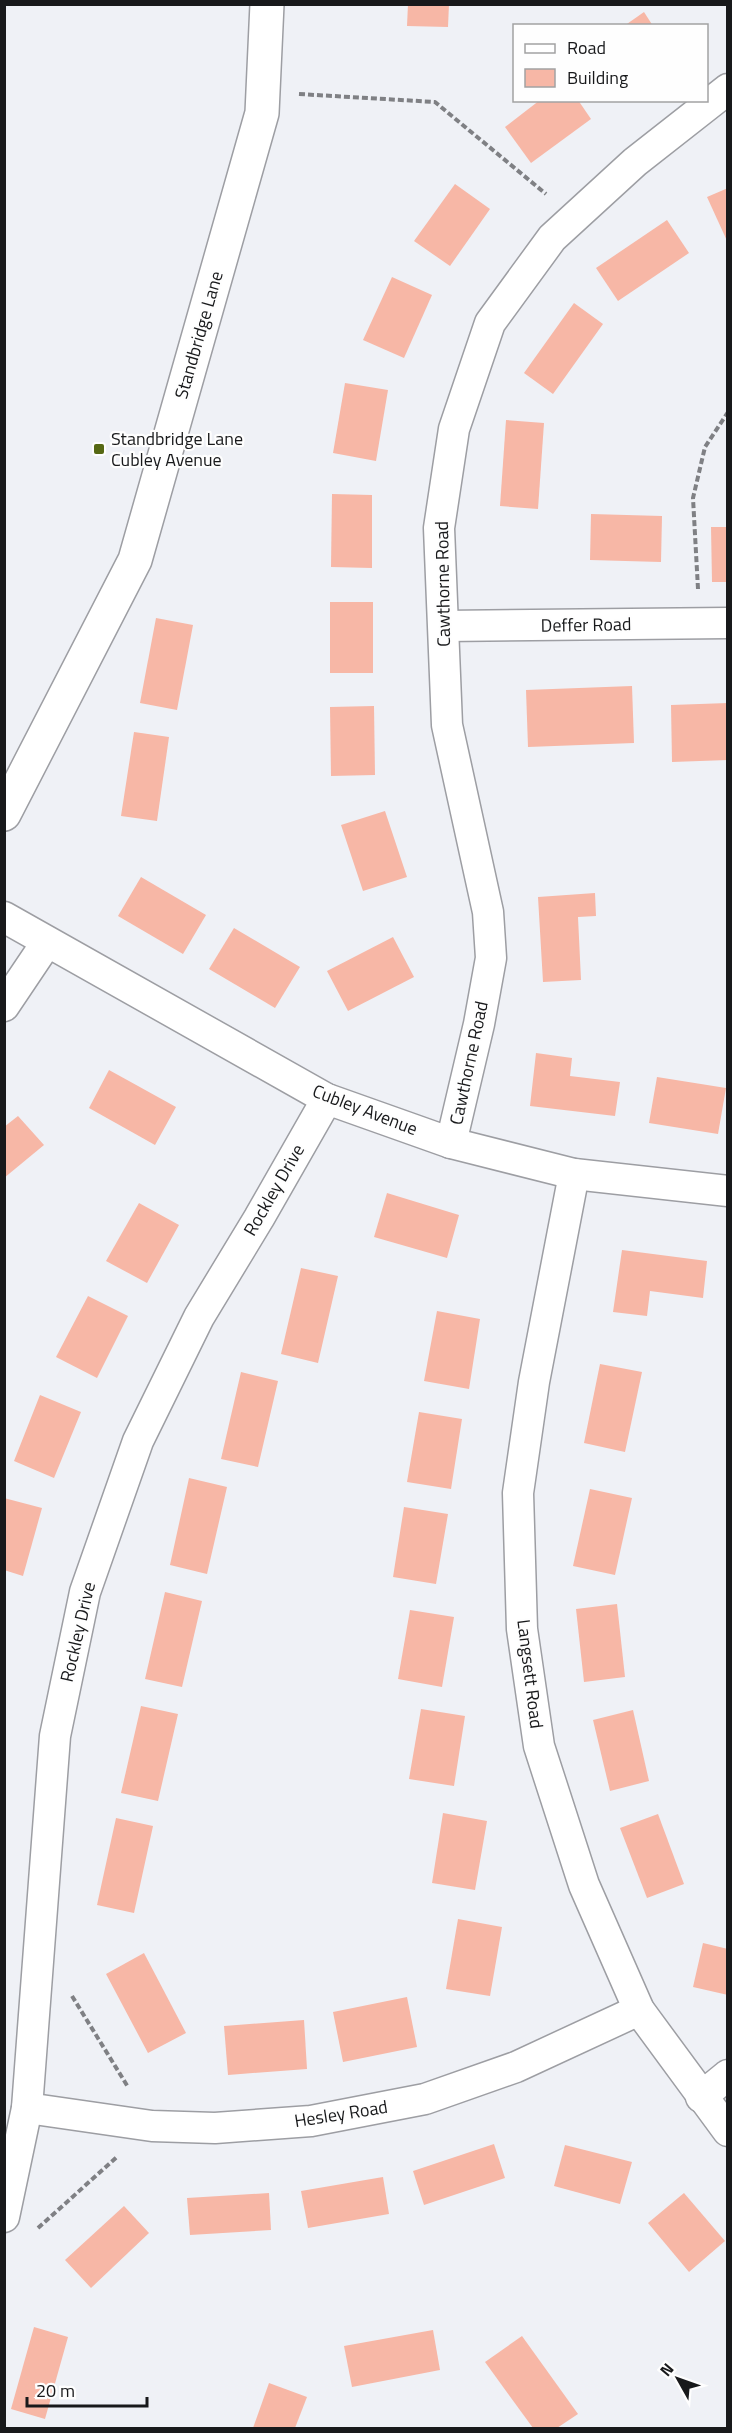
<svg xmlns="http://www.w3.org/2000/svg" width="732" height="2433" viewBox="0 0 732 2433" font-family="'Titillium Web',sans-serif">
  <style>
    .building { fill: #f7b7a6 }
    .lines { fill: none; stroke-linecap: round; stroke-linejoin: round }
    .street-casing { stroke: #9d9ea3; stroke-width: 33 }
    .secondary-casing { stroke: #9d9ea3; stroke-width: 36 }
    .path { stroke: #7f8084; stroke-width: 4; stroke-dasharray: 6 3; stroke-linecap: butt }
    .street { stroke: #fff; stroke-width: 30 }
    .secondary { stroke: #fff; stroke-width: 33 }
    .poi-dot { fill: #566813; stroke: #fefefe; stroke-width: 2 }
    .labels { text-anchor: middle; stroke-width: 4.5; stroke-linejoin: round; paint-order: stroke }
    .street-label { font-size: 18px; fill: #18191b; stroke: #fefefe }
    .poi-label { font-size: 18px; fill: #18191b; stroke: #fefefe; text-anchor: start }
  </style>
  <rect width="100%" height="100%" fill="#eff1f6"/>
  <g class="building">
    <path d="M408 4H449L448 27 407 26Z"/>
    <path d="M644 12 653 26H624Z"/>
    <path d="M540 100H578L591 119 531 163 505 127Z"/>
    <path d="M455 184 490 209 450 266 414 241Z"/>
    <path d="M728 188V243L707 197Z"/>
    <path d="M667 220 689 253 618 301 596 268Z"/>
    <path d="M392 277 432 295 404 358 363 340Z"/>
    <path d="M574 303 603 324 553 394 524 373Z"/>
    <path d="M345 383 388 390 376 461 333 453Z"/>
    <path d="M506 420 544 423 538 509 500 506Z"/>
    <path d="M332 494 372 495V568L331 567Z"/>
    <path d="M591 514 662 516 661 562 590 560Z"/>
    <path d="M711 527H728V582H712Z"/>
    <rect x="330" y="602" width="43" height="71"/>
    <path d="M156 618 193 625 177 710 140 703Z"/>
    <path d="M632 686 634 743 528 747 526 690Z"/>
    <path d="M728 703V760L672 762 671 705Z"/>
    <path d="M374 706 375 775 331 776 330 707Z"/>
    <path d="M134 732 169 737 157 821 121 816Z"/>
    <path d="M385 811 407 877 363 891 341 825Z"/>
    <path d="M141 877 206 915 183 954 118 916Z"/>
    <path d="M595 893 596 916 578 917 581 980 543 982 538 897Z"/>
    <path d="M234 928 300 967 275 1008 209 969Z"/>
    <path d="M393 937 414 977 348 1011 327 971Z"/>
    <path d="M536 1053 572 1058 570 1076 620 1082 615 1116 530 1106Z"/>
    <path d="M109 1070 176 1107 155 1145 89 1108Z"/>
    <path d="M657 1077 726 1088 718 1134 649 1123Z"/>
    <path d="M18 1116 44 1145 4 1178V1127Z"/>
    <path d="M387 1193 459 1215 447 1258 374 1237Z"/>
    <path d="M139 1203 179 1225 147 1283 106 1261Z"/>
    <path d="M622 1250 707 1261 703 1298 650 1291 647 1316 613 1312Z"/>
    <path d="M301 1268 338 1276 318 1363 281 1354Z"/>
    <path d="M88 1296 128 1316 97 1378 56 1357Z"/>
    <path d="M437 1311 480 1319 469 1389 424 1381Z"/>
    <path d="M600 1364 642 1372 625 1452 584 1443Z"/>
    <path d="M241 1372 278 1381 258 1467 221 1459Z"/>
    <path d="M40 1395 81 1412 54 1478 14 1461Z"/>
    <path d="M419 1412 462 1419 451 1489 407 1482Z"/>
    <path d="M189 1478 227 1487 207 1574 170 1565Z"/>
    <path d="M590 1489 632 1498 615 1575 573 1566Z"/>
    <path d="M4 1498 42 1508 23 1576 4 1570Z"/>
    <path d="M404 1507 448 1514 436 1584 393 1577Z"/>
    <path d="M165 1592 202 1601 182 1687 145 1679Z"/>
    <path d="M617 1604 625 1677 584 1682 576 1609Z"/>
    <path d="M410 1610 454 1617 442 1687 398 1679Z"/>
    <path d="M141 1706 178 1714 158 1801 121 1793Z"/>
    <path d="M421 1709 465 1716 454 1786 409 1779Z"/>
    <path d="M633 1710 649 1781 610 1791 593 1720Z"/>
    <path d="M443 1813 487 1821 475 1890 432 1883Z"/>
    <path d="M658 1814 684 1884 647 1898 620 1828Z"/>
    <path d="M116 1818 153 1826 134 1913 97 1905Z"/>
    <path d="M458 1919 502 1927 490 1996 446 1989Z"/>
    <path d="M703 1943 728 1949V1995L693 1987Z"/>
    <path d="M144 1953 186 2033 148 2053 106 1974Z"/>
    <path d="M407 1997 417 2047 343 2062 333 2012Z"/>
    <path d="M304 2020 307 2069 228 2075 224 2026Z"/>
    <path d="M494 2144 505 2178 424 2205 413 2171Z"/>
    <path d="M565 2145 632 2162 620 2204 554 2186Z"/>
    <path d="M383 2177 389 2214 308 2228 301 2191Z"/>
    <path d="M269 2193 271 2230 190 2235 187 2198Z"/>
    <path d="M684 2193 725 2241 689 2272 648 2223Z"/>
    <path d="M124 2206 149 2233 91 2288 65 2260Z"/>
    <path d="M34 2327 68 2337 45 2419 11 2409Z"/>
    <path d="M433 2330 440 2370 352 2387 344 2346Z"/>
    <path d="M522 2336 578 2414 557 2428H533L485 2362Z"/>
    <path d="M269 2383 307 2397 295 2428H253Z"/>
  </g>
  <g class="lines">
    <defs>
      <g id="street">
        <path d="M444 626 728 623"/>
        <path d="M4 917 327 1099 451 1143 574 1174 728 1191"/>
        <path d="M4 1006 47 942"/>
        <path d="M451 1143 479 1024 491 958 488 912 447 725 439 528 454 429 490 323 552 238 635 162 728 89"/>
        <path d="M574 1174 534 1382 518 1493 522 1629 539 1746 584 1885 639 2010 728 2131"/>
        <path d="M701 2097 728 2075"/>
        <path d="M27 2108 152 2126 215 2128 311 2121 425 2099 516 2067 639 2010"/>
        <path d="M4 2217 27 2108 55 1736 85 1592 138 1441 199 1317 259 1218 327 1099"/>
      </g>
      <path id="secondary" d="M4 814 135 560 262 113 267 4"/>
    </defs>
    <use href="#street" class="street-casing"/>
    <use href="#secondary" class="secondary-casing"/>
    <g class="path">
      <path d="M299 94 435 102 546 194"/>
      <path d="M698 589 693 498 705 447 728 412"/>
      <path d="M72 1996 128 2087"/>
      <path d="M38 2228 118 2156"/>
    </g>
    <use href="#street" class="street"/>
    <use href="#secondary" class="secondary"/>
  </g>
  <rect class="poi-dot" x="93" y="443" width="12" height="12" rx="3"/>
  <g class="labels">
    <g class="street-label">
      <text transform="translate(199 335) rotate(-74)" y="6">Standbridge Lane</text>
      <text transform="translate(443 584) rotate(-91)" y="6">Cawthorne Road</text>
      <text transform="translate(586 625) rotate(-1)" y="6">Deffer Road</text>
      <text transform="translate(469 1063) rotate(-78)" y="6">Cawthorne Road</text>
      <text transform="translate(365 1110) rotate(21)" y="6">Cubley Avenue</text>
      <text transform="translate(274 1190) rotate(-60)" y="6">Rockley Drive</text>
      <text transform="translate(78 1632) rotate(-77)" y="6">Rockley Drive</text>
      <text transform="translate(530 1674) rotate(83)" y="6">Langsett Road</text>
      <text transform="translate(341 2114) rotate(-9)" y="6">Hesley Road</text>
    </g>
    <g class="poi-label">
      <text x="111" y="445">Standbridge Lane<tspan x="111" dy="21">Cubley Avenue</tspan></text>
    </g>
  </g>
  <rect width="732" height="2433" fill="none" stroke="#18191b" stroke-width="12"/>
  <rect x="513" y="24" width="195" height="78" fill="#fefefe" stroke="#a2a2a3" stroke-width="1.5"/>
  <rect x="525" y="44" width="30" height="9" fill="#ffffff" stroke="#a2a2a3" stroke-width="1.5"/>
  <text x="567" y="54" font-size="18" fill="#18191b">Road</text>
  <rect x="525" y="69" width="30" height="18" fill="#f7b7a6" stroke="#a2a2a3" stroke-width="1.5"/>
  <text x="567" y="84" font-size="18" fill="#18191b">Building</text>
  <g transform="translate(678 2379) rotate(310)" stroke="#fefefe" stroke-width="4.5" paint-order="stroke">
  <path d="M0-4.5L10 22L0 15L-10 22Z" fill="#18191b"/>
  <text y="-9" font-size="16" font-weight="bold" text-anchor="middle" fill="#18191b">N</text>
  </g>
  <path d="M27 2397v9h120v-9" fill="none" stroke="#18191b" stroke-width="3"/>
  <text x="36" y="2397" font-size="18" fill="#18191b" stroke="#fefefe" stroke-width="4.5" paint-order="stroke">20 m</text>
</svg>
